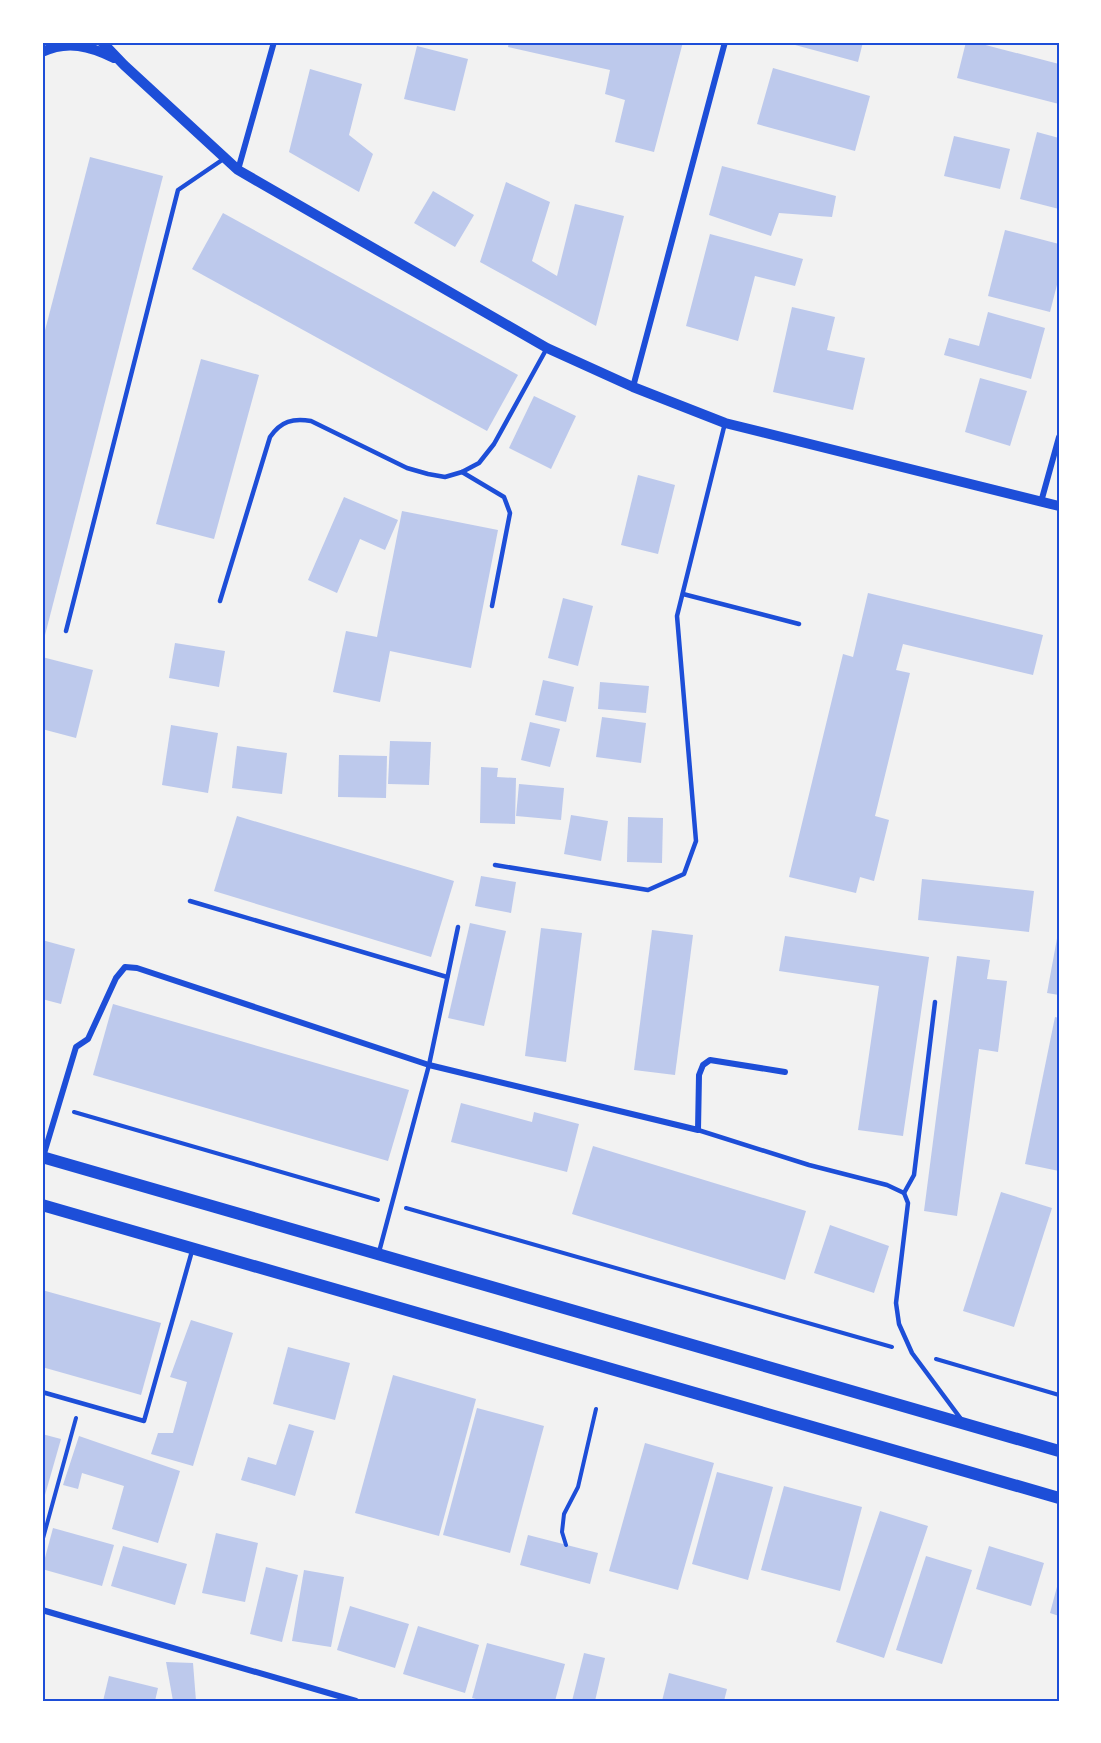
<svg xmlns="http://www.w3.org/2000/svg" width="1101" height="1743" viewBox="0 0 1101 1743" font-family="Inter,sans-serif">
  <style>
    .building { fill: #bdc9ec }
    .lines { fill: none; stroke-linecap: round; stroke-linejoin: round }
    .path { stroke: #1d4ed8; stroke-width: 4 }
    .service { stroke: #1d4ed8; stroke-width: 4.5 }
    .minor { stroke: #1d4ed8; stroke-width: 6 }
    .tertiary { stroke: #1d4ed8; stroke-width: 10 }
    .secondary { stroke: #1d4ed8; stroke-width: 12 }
    .neatline { fill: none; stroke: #1d4ed8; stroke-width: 2 }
  </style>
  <rect width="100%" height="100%" fill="#f2f2f2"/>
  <g class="building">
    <path d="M509 42H683L654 152 615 142 625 100 605 94 610 70 508 47Z"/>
    <path d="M784 42H863L858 62Z"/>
    <path d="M966 42H974L1059 64V104L957 78Z"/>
    <path d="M417 46 468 59 455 111 404 99Z"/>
    <path d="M773 68 870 96 855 151 757 124Z"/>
    <path d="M310 69 362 84 349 135 373 154 359 192 289 152Z"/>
    <path d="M1037 132 1059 138V209L1020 199Z"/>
    <path d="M954 136 1010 149 1000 189 944 176Z"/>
    <path d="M90 157 163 176 43 643 42 342Z"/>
    <path d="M722 166 836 196 832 217 779 213 771 236 709 215Z"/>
    <path d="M506 182 550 202 532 261 557 276 575 204 624 216 596 326 480 262Z"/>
    <path d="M433 191 474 215 455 247 414 223Z"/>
    <path d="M223 213 518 375 487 431 192 269Z"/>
    <path d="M1005 230 1059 244V277L1050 312 988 296Z"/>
    <path d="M710 234 803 259 795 286 755 276 738 341 686 326Z"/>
    <path d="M792 307 835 317 827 350 865 358 853 410 773 392Z"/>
    <path d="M988 312 1045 328 1031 379 944 355 949 338 979 346Z"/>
    <path d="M201 359 259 375 214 539 156 524Z"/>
    <path d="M980 378 1027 391 1010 446 965 432Z"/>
    <path d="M534 396 576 416 551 469 509 448Z"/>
    <path d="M638 475 675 485 658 554 621 545Z"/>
    <path d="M344 497 398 520 385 550 360 539 337 593 308 580Z"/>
    <path d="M402 511 498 530 471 668 390 651 380 702 333 692 346 631 377 637Z"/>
    <path d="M868 593 1043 635 1033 675 903 644 896 670 910 673 875 816 889 820 874 881 860 877 856 893 789 877 843 654 853 657Z"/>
    <path d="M563 598 593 606 578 666 548 658Z"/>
    <path d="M175 643 225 651 219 687 169 678Z"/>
    <path d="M42 657 93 670 76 738 42 729Z"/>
    <path d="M543 680 574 687 566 722 535 715Z"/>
    <path d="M600 682 649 686 646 713 598 709Z"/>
    <path d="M602 717 646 723 641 763 596 757Z"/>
    <path d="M530 722 560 729 550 767 521 760Z"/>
    <path d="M171 725 218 733 208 793 162 785Z"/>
    <path d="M390 741 431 742 429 785 388 784Z"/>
    <path d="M237 746 287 753 282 794 232 788Z"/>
    <path d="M339 755 387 756 386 798 338 797Z"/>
    <path d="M481 767 498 768 497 777 516 778 515 824 480 823Z"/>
    <path d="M519 784 564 788 561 820 516 816Z"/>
    <path d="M571 815 608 821 601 861 564 854Z"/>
    <path d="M237 816 454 881 431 957 214 891Z"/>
    <path d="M628 817 663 818 662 863 627 862Z"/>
    <path d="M481 876 516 882 511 913 475 906Z"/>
    <path d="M922 879 1034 891 1029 932 918 920Z"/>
    <path d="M470 923 506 931 484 1026 448 1018Z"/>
    <path d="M541 928 582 933 566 1062 525 1056Z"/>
    <path d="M652 930 693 935 675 1075 634 1070Z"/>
    <path d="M1058 933 1059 934V995L1047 993Z"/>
    <path d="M785 936 929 957 903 1136 858 1130 879 986 779 971Z"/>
    <path d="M42 940 75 949 61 1004 42 999Z"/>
    <path d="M957 956 990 960 987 979 1007 981 998 1052 979 1049 957 1216 924 1211Z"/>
    <path d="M113 1004 409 1090 388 1161 93 1075Z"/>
    <path d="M1055 1017 1059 1018V1171L1025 1164Z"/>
    <path d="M461 1103 532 1122 534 1112 579 1124 567 1172 451 1142Z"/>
    <path d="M593 1146 806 1211 785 1280 572 1214Z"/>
    <path d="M1001 1192 1052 1208 1014 1327 963 1311Z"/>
    <path d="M830 1225 889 1246 874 1293 814 1273Z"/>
    <path d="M42 1290 161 1323 141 1395 42 1367Z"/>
    <path d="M191 1320 233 1333 193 1466 151 1454 158 1433H173L187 1382 170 1377Z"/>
    <path d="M288 1347 350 1363 335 1420 273 1404Z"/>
    <path d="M393 1375 476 1399 439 1536 355 1513Z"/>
    <path d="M477 1408 544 1426 510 1553 443 1535Z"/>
    <path d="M289 1424 314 1431 295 1496 241 1480 248 1457 276 1465Z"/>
    <path d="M42 1434 61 1439 43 1502H42Z"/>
    <path d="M79 1436 180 1471 158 1543 112 1529 124 1486 82 1473 78 1489 63 1485Z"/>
    <path d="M645 1443 714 1463 678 1590 609 1571Z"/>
    <path d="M717 1472 773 1487 748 1580 692 1564Z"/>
    <path d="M784 1486 862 1507 840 1591 761 1570Z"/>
    <path d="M880 1511 928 1526 884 1658 836 1642Z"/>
    <path d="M53 1528 114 1545 102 1586 42 1569Z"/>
    <path d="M216 1533 258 1543 245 1602 202 1593Z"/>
    <path d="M528 1535 598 1553 590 1584 520 1565Z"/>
    <path d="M123 1546 187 1564 175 1605 111 1586Z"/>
    <path d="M989 1546 1044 1563 1031 1606 976 1589Z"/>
    <path d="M926 1556 972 1570 942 1664 896 1650Z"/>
    <path d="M266 1567 298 1575 282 1642 250 1634Z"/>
    <path d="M304 1570 344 1577 331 1647 292 1641Z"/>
    <path d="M1058 1583H1059V1616L1050 1613Z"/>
    <path d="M350 1606 409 1624 395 1668 337 1650Z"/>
    <path d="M418 1626 479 1645 465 1693 403 1674Z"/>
    <path d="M487 1643 565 1664 555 1701H484L472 1698Z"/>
    <path d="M584 1653 605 1658 595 1701H572Z"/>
    <path d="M166 1662 193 1663 196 1701H173Z"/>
    <path d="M669 1673 727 1689 724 1701H662Z"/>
    <path d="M109 1676 158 1688 155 1701H103Z"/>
  </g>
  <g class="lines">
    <g class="path">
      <path d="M74 1112 378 1200"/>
      <path d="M406 1208 892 1347"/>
      <path d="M936 1359 1059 1395"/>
      <path d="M42 1542 76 1418"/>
      <path d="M566 1545 562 1532 564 1514 578 1487 596 1409"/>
    </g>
    <g class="service">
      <path d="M462 472 504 497 510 513 492 606"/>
      <path d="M683 594 799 624"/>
      <path d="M220 601 270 437C281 421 293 418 311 421L407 468 428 474 445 477 462 472 479 463 494 444 547 348"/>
      <path d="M66 631 178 190 225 158"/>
      <path d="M495 865 648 890 684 874 696 841 677 616 725 423"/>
      <path d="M190 901 447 977"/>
      <path d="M698 1130 809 1165 887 1185 904 1193 908 1203 896 1303 899 1324 912 1353 961 1419"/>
      <path d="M904 1193 914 1175 935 1002"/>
      <path d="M379 1252 429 1065 458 927"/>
      <path d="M42 1392 144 1421 192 1251"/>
    </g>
    <g class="minor">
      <path d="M238 170 274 42"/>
      <path d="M633 387 725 42"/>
      <path d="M1041 502 1059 437"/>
      <path d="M43 1157 76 1047 88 1039 116 978 125 967 137 968 429 1065 698 1130 699 1075 703 1065 710 1060 785 1072"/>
      <path d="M42 1610 356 1701"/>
    </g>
    <g class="tertiary">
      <path d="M102 42 124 65 238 170 547 348 633 387 725 423 1059 506"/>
      <path d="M42 52C67 40 90 46 114 58"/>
    </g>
    <g class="secondary">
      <path d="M42 1157 1059 1451"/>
      <path d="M42 1205 1059 1498"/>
    </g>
  </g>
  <rect width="1101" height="1743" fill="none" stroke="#ffffff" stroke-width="87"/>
  <rect x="44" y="44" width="1014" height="1656" class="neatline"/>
</svg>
